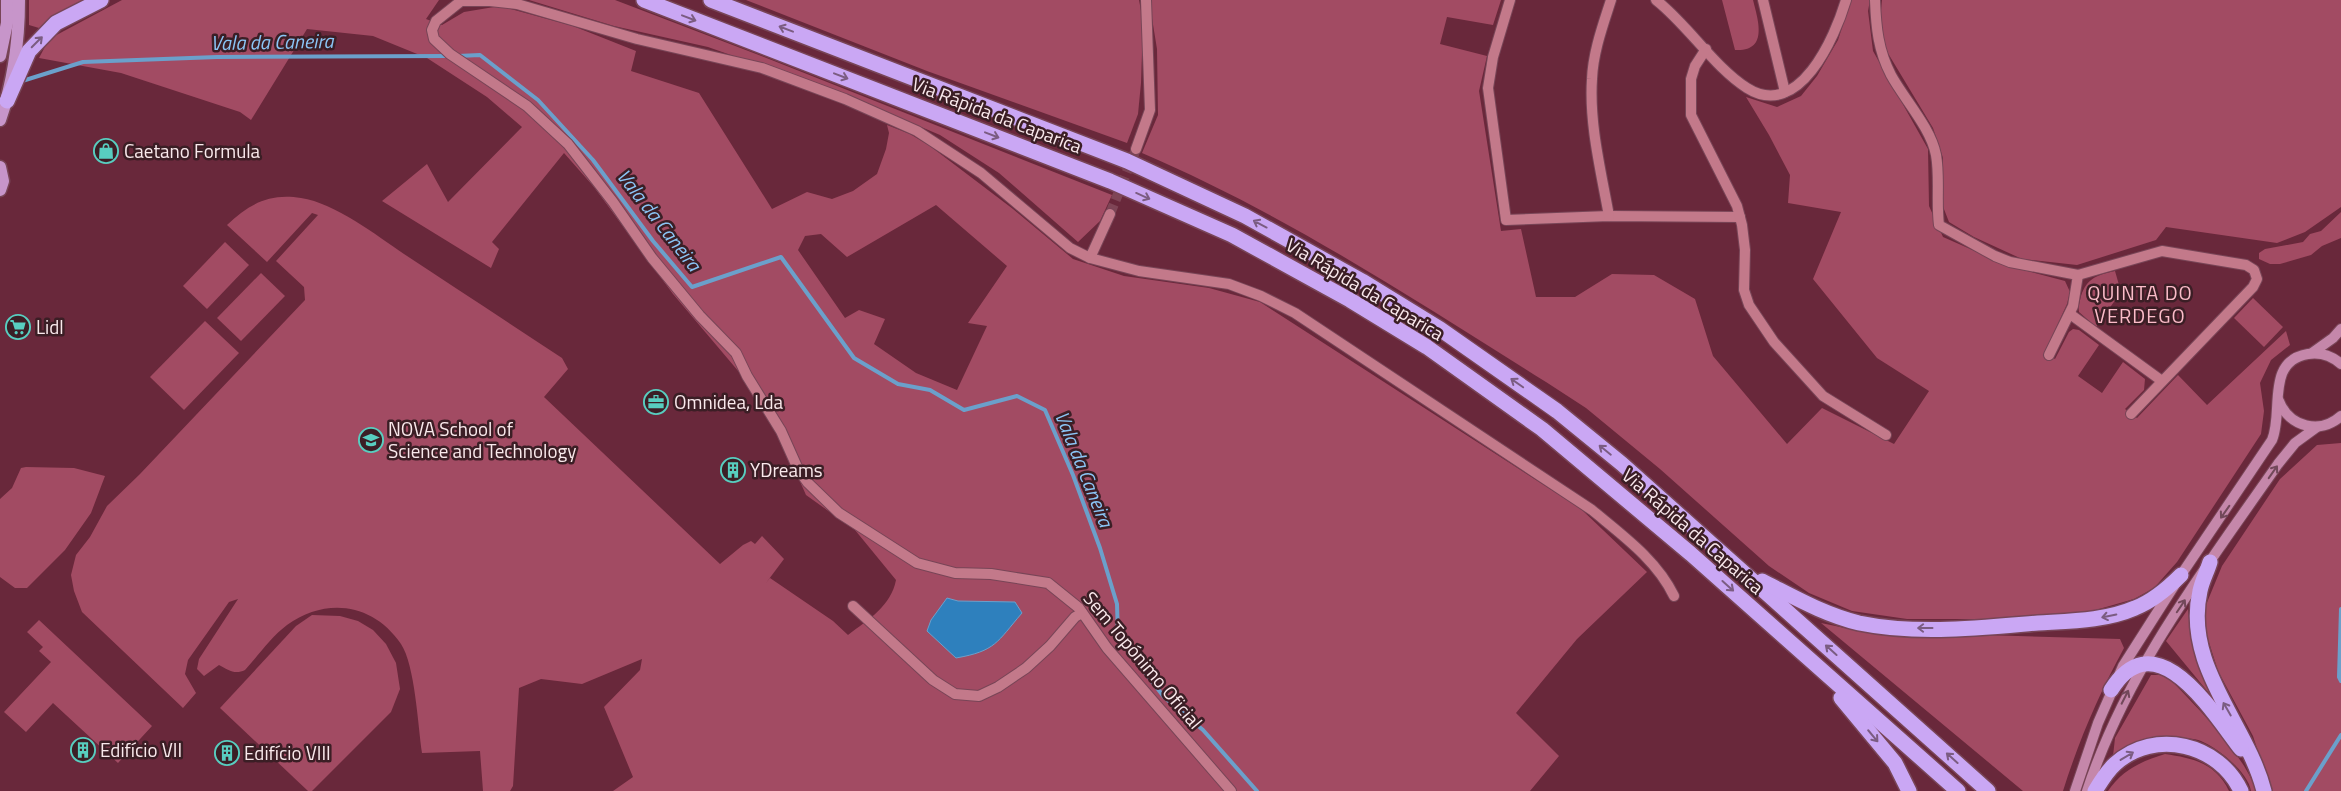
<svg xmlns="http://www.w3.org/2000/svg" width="2341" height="791" viewBox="0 0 2341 791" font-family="'Titillium Web',sans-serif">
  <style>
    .green { fill: #a24b63; fill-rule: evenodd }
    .water { fill: #2e80bd; stroke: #6ba0cb }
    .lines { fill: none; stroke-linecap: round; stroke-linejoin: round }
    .stream { stroke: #6ba0cb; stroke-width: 4 }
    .street-tunnel { stroke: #7f4556; stroke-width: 10; stroke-dasharray: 10 5; stroke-linecap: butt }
    .street-casing { stroke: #784557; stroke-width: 12 }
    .secondary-casing { stroke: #784557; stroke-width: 12 }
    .primary-casing { stroke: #784557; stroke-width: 15 }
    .highway-casing { stroke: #784557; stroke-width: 18 }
    .street { stroke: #c3798a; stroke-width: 10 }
    .secondary { stroke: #c587aa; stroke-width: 10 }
    .primary { stroke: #c795ca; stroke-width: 12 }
    .highway { stroke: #caa7f4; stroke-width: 15 }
    .oneway { stroke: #7b5c82 }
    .oneway2 { stroke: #72485a }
    .labels { text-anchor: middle; stroke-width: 5; stroke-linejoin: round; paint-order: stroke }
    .street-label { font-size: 19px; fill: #fae9ec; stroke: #3b1e25 }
    .poi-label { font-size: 19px; fill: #fae9ec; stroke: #3b1e25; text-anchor: start }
    .water-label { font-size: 20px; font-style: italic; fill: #8bc5f5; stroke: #3b1e25 }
    .neighbourhood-label { font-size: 20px; letter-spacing: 1px; fill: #fcbcc9; stroke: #3b1e25 }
  </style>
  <rect width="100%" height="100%" fill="#69283b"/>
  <g class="green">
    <path d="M29 0H87L39 28 29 25Z"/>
    <path d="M122 0H439L426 19 442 25 464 12 500 6 573 26 636 51 631 71 699 93 772 209 807 192 832 199 853 191 877 174 886 149 889 133 887 125 910 134 930 146 1013 209 1073 259 1124 276 1209 288 1260 302 1581 509 1647 572 1577 639 1516 713 1559 756 1530 791H613L633 777 604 707 640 670 642 659 582 684 541 679 519 688 513 786 510 791H483L480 751 422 753C418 726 415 665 401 644 373 603 326 597 287 625 271 637 258 656 245 670 235 675 228 670 219 665L204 676 197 669 199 659 238 599 229 602 188 660 185 674 196 693 183 708 82 612 74 591 71 575 76 555 90 537 107 506 140 474 305 300 304 287 276 261 318 215 312 213 267 262 227 225C249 204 269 193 301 198 335 203 376 235 404 254 457 289 509 323 562 358L568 369 544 397 720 564 743 545 751 541 755 544 762 536 784 559 766 583 770 578 833 621 848 635C869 619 891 606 896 580L855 530 806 495 778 432 739 372 673 294 594 187 564 153 492 242 499 249 491 268 382 201 427 164 448 202 522 127 487 97 427 58 373 36 307 29 251 120 240 112 121 73 39 58 49 39ZM936 205 1007 266 968 323 987 326 957 390 916 373 874 344 885 319 859 310 845 318 798 250 805 236 821 234 847 257Z"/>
    <path d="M529 0H615L764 57 1112 195 1100 221 1078 242 999 173 940 135 853 98 708 47 614 26Z"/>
    <path d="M746 0H1139L1143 22 1141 83 1138 114 1127 143 927 71Z"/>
    <path d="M1149 0H1501L1493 25 1447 17 1440 44 1487 56 1479 91 1501 231 1521 229 1536 297H1575L1612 274 1654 275 1695 299 1713 356 1787 444 1822 408 1894 444 1929 391 1877 358 1813 279 1841 212 1788 203 1790 175 1769 135 1746 97 1777 107 1801 96 1817 76 1838 40 1851 0H1870L1868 11 1873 51 1928 149 1929 206 1943 237 2009 266 2065 281 2070 292 2067 304 2045 352 2055 359 2069 332 2073 329 2079 330 2099 345 2078 376 2102 393 2123 362 2145 379 2144 390 2125 409 2137 418 2178 375 2207 405 2286 331 2290 345 2271 360 2260 383 2264 411 2261 434 2177 562 2154 588 2134 599 2092 611 2008 619H1907L1852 611 1809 593 1769 566 1660 469 1586 408 1546 382C1415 300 1285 214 1142 153L1158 115 1157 49Z"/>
    <path d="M1722 0H1753C1758 20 1769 52 1735 50Z"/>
    <path d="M1882 0H2341V207L2305 232 2277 243 2166 227 2156 240 2077 265 2022 259 1974 237 1949 222 1942 204 1943 158 1933 128 1886 50 1880 20Z"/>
    <path d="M2341 212V238L2322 246 2311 255 2280 264H2270L2259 259V253L2265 249 2303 242 2310 234 2321 231Z"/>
    <path d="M225 242 249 265 207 309 183 286Z"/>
    <path d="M2115 271 2121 292 2096 327 2079 312C2078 306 2080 301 2081 296 2087 278 2097 275 2115 271Z"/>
    <path d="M261 273 285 296 241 341 217 318Z"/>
    <path d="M2253 298 2283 327 2264 347 2234 318Z"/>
    <path d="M205 321 239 353 184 410 150 377Z"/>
    <path d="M2341 443V791H2271L2253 736 2218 671 2201 617 2222 566 2280 479 2317 445Z"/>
    <path d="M26 467 74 468 105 476 91 513 65 550 27 588H15L0 577V499L12 488 21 468Z"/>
    <path d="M2188 609C2191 645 2197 666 2213 698L2166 641Z"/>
    <path d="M312 615 340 616 358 621 373 630 386 644 396 663 400 689 391 712 312 791H308L220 708 296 626Z"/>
    <path d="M39 620 152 726 118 763 53 703 26 732 4 712 51 662 39 651 43 647 27 632Z"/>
    <path d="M1821 623 1845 628 1928 636 1984 635 2120 639 2124 648C2099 694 2079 740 2063 791H2023Z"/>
    <path d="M2151 675H2166C2192 702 2246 756 2256 791H2251C2248 772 2218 748 2201 741 2187 736 2149 736 2136 742 2128 745 2120 751 2113 756L2115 738Z"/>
    <path d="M2165 754C2192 758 2216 763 2229 791H2108C2122 770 2142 761 2165 754Z"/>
  </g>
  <path class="water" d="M947 598 958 601 1015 602 1022 613C997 642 996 651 956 658L927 631 931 620Z"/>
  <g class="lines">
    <g class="stream">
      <path d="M458 56 480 55 538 100 593 160 653 241 692 287 781 257 854 358 898 384 930 390 964 410 1017 396 1045 410 1073 475 1100 548 1117 604 1118 637 1164 697 1203 730 1257 791"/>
      <path d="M19 82 83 62 217 57 449 56"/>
      <path d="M2341 609 2339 677 2341 681"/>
      <path d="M2306 791 2341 735"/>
    </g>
    <path class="street-tunnel" d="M1110 214 1136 149"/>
    <defs>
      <g id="street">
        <path d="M1510 0 1493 57 1488 88 1506 220 1609 216 1740 217"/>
        <path d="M1656 0C1688 25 1714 67 1747 88 1799 121 1835 37 1846 0"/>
        <path d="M1763 0 1785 92"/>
        <path d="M1875 0C1876 27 1878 50 1891 75 1904 99 1931 128 1936 155 1940 177 1936 202 1939 225L1995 256 2010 262 2078 275 2162 251 2246 265 2254 270 2257 279 2253 287 2131 414"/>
        <path d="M1706 49 1695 66 1691 79V115L1737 206 1742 225 1745 250 1744 290 1749 305 1774 342 1823 396 1886 435"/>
        <path d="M1136 149 1150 110 1146 0"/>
        <path d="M1110 214 1090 258 1070 248 981 173 917 131 845 99 762 68 637 39 517 4 490 1H461L436 21 432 30 434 39 450 54 527 106 568 144 613 202 652 258 700 316 736 353 747 376 781 431 798 469 808 483 839 513 917 563 955 573 991 574 1048 583 1079 608 1107 648 1231 791"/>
        <path d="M1609 216C1601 171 1589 124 1592 79 1593 52 1603 25 1611 0"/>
        <path d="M1090 258 1139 271 1229 284 1261 296 1295 313 1592 510C1622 535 1657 560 1674 596"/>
        <path d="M2070 314 2162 381"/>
        <path d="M2049 355 2073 306 2078 275"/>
        <path d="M853 606 933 680 955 694 979 696 998 687 1026 668 1050 646 1075 617 1082 613"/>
      </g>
      <g id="secondary">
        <path d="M2312 353 2333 338 2341 329"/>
        <path d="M2279 401C2289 427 2320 435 2341 416"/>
        <path d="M2075 791 2098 723 2123 666 2181 575 2272 440C2284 412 2265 361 2308 354 2321 352 2332 356 2341 364"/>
        <path d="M2087 791C2127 669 2205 569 2278 464L2295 443 2317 427"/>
      </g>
      <g id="primary">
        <path d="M0 56 7 23V0"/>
        <path d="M0 120C13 83 19 40 19 0"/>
        <path d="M0 167 3 181 0 190"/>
      </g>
      <g id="highway">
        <path d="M644 0 1110 181 1232 235 1350 300 1427 347 1542 429 1691 554 1958 791"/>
        <path d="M711 0 1127 161 1245 216 1362 281 1440 329 1557 411 1622 464 1988 791"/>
        <path d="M7 101 29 51 56 23 101 0"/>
        <path d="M2210 562C2207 572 2202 581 2200 591 2183 666 2247 724 2264 791"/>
        <path d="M1762 581C1794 597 1825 615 1859 623 1917 635 1979 628 2038 623 2070 621 2105 621 2135 608 2153 601 2167 589 2181 575"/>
        <path d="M2111 690C2156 618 2213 713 2241 749"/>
        <path d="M1841 698 1895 763 1909 791"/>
        <path d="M2095 791C2101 781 2107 771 2115 764 2155 728 2219 744 2241 791"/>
      </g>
    </defs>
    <use href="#street" class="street-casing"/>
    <use href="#secondary" class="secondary-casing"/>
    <use href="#primary" class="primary-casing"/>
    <use href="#highway" class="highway-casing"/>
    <use href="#street" class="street"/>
    <use href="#secondary" class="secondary"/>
    <use href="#primary" class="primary"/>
    <use href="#highway" class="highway"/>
  </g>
  <defs><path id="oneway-shaft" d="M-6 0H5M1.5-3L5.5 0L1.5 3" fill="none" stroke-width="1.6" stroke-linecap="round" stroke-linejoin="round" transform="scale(1.25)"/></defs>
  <g class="oneway">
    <use href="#oneway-shaft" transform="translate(689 18) rotate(21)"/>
    <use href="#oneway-shaft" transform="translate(786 29) rotate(-159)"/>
    <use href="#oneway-shaft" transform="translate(37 42) rotate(-45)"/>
    <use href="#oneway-shaft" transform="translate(841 76) rotate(21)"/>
    <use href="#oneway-shaft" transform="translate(992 135) rotate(21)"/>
    <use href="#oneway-shaft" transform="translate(1143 196) rotate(24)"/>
    <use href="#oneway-shaft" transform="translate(1260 224) rotate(-152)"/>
    <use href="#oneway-shaft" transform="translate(1517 383) rotate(-145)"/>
    <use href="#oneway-shaft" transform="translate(1605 450) rotate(-141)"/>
    <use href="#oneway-shaft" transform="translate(1728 586) rotate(42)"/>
    <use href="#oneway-shaft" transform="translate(2109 616) rotate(168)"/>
    <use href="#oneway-shaft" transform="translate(1925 628) rotate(180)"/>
    <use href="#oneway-shaft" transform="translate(1831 650) rotate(-138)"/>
    <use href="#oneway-shaft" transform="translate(2227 709) rotate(-120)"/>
    <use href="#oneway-shaft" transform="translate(1873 736) rotate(50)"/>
    <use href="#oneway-shaft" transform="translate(2127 756) rotate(-31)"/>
    <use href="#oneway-shaft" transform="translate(1952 758) rotate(-138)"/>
  </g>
  <g class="oneway2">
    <use href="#oneway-shaft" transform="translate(2273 472) rotate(-55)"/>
    <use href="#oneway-shaft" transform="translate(2225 512) rotate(125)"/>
    <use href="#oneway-shaft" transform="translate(2181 606) rotate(-56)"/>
    <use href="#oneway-shaft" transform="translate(2125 697) rotate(-63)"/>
  </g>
  <defs>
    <symbol id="shop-ring" viewBox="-11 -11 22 22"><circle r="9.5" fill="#3b1e25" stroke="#58cec0" stroke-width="1.5"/><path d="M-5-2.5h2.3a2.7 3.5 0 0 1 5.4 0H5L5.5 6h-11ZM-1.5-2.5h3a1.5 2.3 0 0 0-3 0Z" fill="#58cec0"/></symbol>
    <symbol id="supermarket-ring" viewBox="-11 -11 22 22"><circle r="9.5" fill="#3b1e25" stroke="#58cec0" stroke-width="1.5"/><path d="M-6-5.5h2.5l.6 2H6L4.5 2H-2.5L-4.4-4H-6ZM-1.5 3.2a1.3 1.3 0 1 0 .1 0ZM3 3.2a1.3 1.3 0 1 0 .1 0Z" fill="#58cec0"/></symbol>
    <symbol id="office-ring" viewBox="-11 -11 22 22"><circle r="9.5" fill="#3b1e25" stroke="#58cec0" stroke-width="1.5"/><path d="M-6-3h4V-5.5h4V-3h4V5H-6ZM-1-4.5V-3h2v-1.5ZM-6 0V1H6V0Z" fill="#58cec0"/></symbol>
    <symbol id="university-ring" viewBox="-11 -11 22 22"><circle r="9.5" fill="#3b1e25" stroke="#58cec0" stroke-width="1.5"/><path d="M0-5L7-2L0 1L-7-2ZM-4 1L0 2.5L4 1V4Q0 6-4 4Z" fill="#58cec0"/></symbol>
    <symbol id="building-ring" viewBox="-11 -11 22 22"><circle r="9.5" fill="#3b1e25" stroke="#58cec0" stroke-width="1.5"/><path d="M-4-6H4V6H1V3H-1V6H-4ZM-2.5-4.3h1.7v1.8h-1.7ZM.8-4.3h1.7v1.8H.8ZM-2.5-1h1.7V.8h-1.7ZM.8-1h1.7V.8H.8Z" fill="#58cec0"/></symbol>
  </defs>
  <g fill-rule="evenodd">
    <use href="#shop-ring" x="92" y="137" width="28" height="28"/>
    <use href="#supermarket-ring" x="4" y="313" width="28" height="28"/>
    <use href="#office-ring" x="642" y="388" width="28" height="28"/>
    <use href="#university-ring" x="357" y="426" width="28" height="28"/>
    <use href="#building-ring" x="719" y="456" width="28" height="28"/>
    <use href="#building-ring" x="69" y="736" width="28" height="28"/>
    <use href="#building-ring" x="213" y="739" width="28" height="28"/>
  </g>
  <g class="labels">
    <g class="street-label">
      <text transform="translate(997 115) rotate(21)" y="7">Via Rápida da Caparica</text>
      <text transform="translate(1365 289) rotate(31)" y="7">Via Rápida da Caparica</text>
      <text transform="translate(1693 531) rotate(41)" y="7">Via Rápida da Caparica</text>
      <text transform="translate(1143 660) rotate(50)" y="7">Sem Topónimo Oficial</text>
    </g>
    <g class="poi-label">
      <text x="124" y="158">Caetano Formula</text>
      <text x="36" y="334">Lidl</text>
      <text x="674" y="409">Omnidea, Lda</text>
      <text x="388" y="436">NOVA School of<tspan x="388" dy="22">Science and Technology</tspan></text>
      <text x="750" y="477">YDreams</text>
      <text x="100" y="757">Edifício VII</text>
      <text x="244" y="760">Edifício VIII</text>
    </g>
    <g class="water-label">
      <text transform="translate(272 42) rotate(-1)" y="7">Vala da Caneira</text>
      <text transform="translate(659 220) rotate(52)" y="7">Vala da Caneira</text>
      <text transform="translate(1084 469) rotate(68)" y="7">Vala da Caneira</text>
    </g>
    <g class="neighbourhood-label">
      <text x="2140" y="300">QUINTA DO<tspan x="2140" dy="23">VERDEGO</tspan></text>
    </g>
  </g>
</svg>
